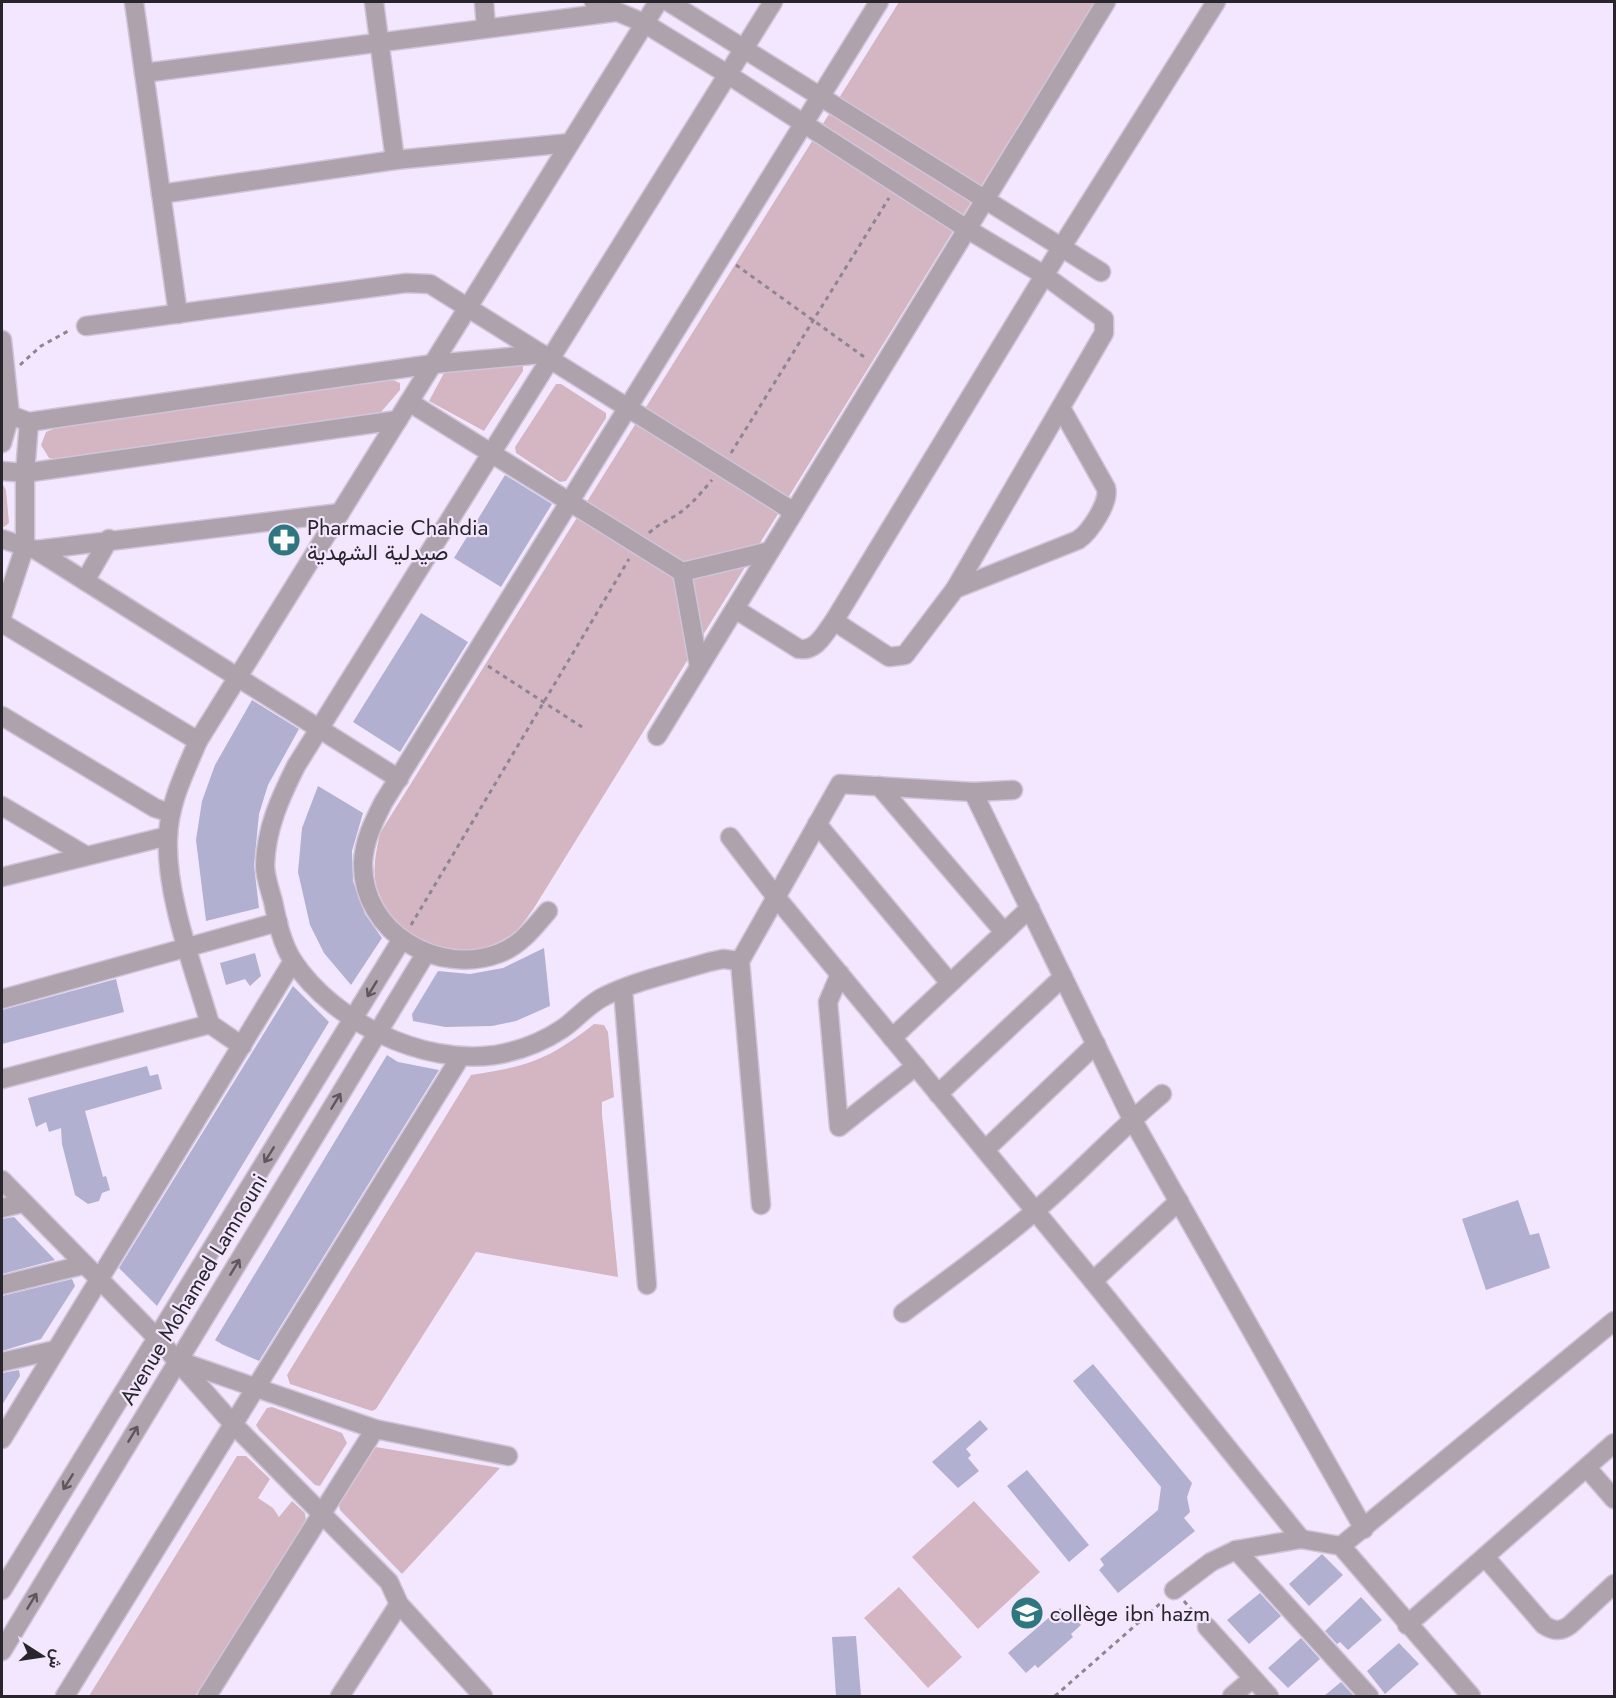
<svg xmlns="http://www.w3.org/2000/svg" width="1616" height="1698" viewBox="0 0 1616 1698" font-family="Jost,Vazirmatn,sans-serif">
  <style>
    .green { fill: #d4b6c3 }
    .building { fill: #b2b0d1 }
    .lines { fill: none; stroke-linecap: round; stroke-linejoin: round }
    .minor-casing { stroke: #cfc4d9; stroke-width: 21 }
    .path { stroke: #8d8595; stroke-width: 3; stroke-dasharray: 4.5 4.5; stroke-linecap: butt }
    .minor { stroke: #aea2ac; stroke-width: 18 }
    .oneway { stroke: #5e5760 }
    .labels { text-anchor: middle; stroke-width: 4.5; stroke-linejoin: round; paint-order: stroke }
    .poi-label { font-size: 22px; fill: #29252d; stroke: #f3e7ff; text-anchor: start }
    .street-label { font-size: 22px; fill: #29252d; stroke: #f3e7ff }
  </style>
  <rect width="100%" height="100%" fill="#f3e7ff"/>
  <g class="green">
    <path d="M899 2H1095L534 908C529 915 523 924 517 930 471 971 398 946 378 891 371 872 376 852 380 833Z"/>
    <path d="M519 365 523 366V371L484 431 429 401 444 373Z"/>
    <path d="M393 380 400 383V390L381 412 59 460 49 458 41 445 46 432 55 428Z"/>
    <path d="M556 384H561L606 413V418L566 481 560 482 516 453 515 447Z"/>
    <path d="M3 485 6 490 9 523 4 527H2Z"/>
    <path d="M594 1024 604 1025 608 1032 614 1097 602 1102V1114L618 1277 476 1252 376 1409 372 1411 290 1384 287 1375 471 1075C529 1066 548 1060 594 1024Z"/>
    <path d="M272 1407 342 1433 347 1443 320 1486 315 1485 259 1430 256 1425 267 1408Z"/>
    <path d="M376 1447 500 1468 402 1574 340 1510 339 1505Z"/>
    <path d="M237 1456H246L270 1479 258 1498 273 1508 279 1517 292 1501 305 1513 306 1521 195 1696H89Z"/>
    <path d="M974 1501 1040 1572 978 1629 912 1557Z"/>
    <path d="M899 1587 962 1657 928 1688 864 1618Z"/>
  </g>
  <g class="building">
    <path d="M505 475 552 504 501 587 454 558Z"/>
    <path d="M421 613 468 642 400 752 353 722Z"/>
    <path d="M252 700 299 729 268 785 259 814 254 865 259 908 206 921 196 840 202 801 215 765Z"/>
    <path d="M318 786 363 813 352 851 353 881 365 914 382 938 351 985 324 953 310 925 298 872 302 828Z"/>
    <path d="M544 948 550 1006 516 1021 492 1026 445 1027 413 1021 412 1014 438 971 470 974 503 968Z"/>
    <path d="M255 953 261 976 250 986 245 979 226 985 220 963Z"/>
    <path d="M116 979 124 1012 2 1044V1010Z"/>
    <path d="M293 986 329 1022 157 1306 119 1268Z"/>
    <path d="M387 1055 398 1062 439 1070 259 1361 223 1345 215 1340Z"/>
    <path d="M147 1066 150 1076 158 1074 162 1089 85 1111 103 1177 106 1176 110 1190 102 1193 99 1201 88 1204 75 1195 62 1144 61 1128 49 1132 46 1122 36 1127 28 1098Z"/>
    <path d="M1518 1200 1530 1235 1539 1233 1550 1268 1486 1290 1462 1219Z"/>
    <path d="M14 1217 55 1260 2 1274V1219Z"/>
    <path d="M72 1279 75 1286 41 1339 2 1351V1296Z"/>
    <path d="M1093 1364 1192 1483 1187 1497 1190 1512 1184 1518 1195 1531 1118 1593 1099 1570 1104 1565 1100 1559 1158 1510 1161 1487 1073 1381Z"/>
    <path d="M19 1370 20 1376 2 1405V1373Z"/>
    <path d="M980 1420 988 1429 966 1449 971 1455 968 1458 979 1471 958 1488 932 1462Z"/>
    <path d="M1027 1470 1089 1545 1069 1562 1007 1486Z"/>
    <path d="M1322 1554 1343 1575 1309 1606 1289 1584Z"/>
    <path d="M1260 1593 1281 1616 1249 1644 1227 1620Z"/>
    <path d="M1361 1597 1382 1620 1348 1650 1340 1642 1337 1644 1325 1631Z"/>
    <path d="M1060 1608 1064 1613 1068 1610 1081 1625 1071 1634 1073 1637 1038 1668 1035 1665 1026 1673 1008 1653Z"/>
    <path d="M856 1636 861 1696H836L832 1637Z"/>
    <path d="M1301 1638 1320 1659 1288 1688 1268 1668Z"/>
    <path d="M1399 1643 1419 1664 1385 1694 1367 1671Z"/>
    <path d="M1341 1682 1354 1696H1324Z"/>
  </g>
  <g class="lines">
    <defs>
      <g id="minor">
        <path d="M134 2 178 314"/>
        <path d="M374 2 395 160"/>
        <path d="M484 2 486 27"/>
        <path d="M594 2 644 23 727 74 967 229 1044 275 1104 319V333L955 589 905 655 889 657 834 621"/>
        <path d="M669 2 1101 272"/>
        <path d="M144 73 615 12"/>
        <path d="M161 194 395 160 570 143"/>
        <path d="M86 326 406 283 430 284 794 512"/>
        <path d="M2 340 10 415 29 422 433 364 542 354"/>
        <path d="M409 402 682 572 770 551"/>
        <path d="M2 443 10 415"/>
        <path d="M2 471 25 473 29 422"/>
        <path d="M2 539 36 550 340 513"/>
        <path d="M36 550 399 779"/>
        <path d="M682 572 699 667"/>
        <path d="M85 581 109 539"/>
        <path d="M955 589 1078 540C1090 532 1110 502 1106 488L1061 408"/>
        <path d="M735 609 799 649C816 652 825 633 834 621L1061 248 1216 2"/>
        <path d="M2 616 25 546V473L398 420"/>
        <path d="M2 623 198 741"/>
        <path d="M2 716 155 808 171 813"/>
        <path d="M657 736 1106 2"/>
        <path d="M879 786 1004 932"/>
        <path d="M973 792 1132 1119 1364 1529"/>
        <path d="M2 806 85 855"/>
        <path d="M817 824 950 983"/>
        <path d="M730 837 776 897 1093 1281 1301 1539"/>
        <path d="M2 877 168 836"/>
        <path d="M548 911C534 927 521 945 500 953 439 977 362 933 363 863 364 841 373 823 383 803L879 2"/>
        <path d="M740 961 723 959 709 962C676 972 635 981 605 996 588 1004 577 1019 562 1029 541 1043 519 1051 495 1055 421 1065 334 1022 293 961 282 944 277 921 273 901 270 890 265 877 265 865 266 829 280 798 296 766L773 2"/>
        <path d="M840 974 828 1002 839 1127 916 1066"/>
        <path d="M623 990 647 1285"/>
        <path d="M2 999 278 922"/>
        <path d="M892 1038 1030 908"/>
        <path d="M242 1046 210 1024C194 969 165 894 168 837 169 803 185 772 198 741L658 2"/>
        <path d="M2 1079 210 1024"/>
        <path d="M938 1094 1063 977"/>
        <path d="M985 1150 1096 1044"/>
        <path d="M2 1180 157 1338 234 1425 389 1582 399 1604 483 1696"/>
        <path d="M761 1205 740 961 840 784 973 792 1013 790"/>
        <path d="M2 1208 23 1203"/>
        <path d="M1093 1281 1179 1201"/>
        <path d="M2 1285 83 1265"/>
        <path d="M903 1313C947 1280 992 1248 1034 1212 1078 1175 1117 1131 1162 1094"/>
        <path d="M179 1361 375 1429 508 1456"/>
        <path d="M2 1362 55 1350"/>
        <path d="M2 1439 293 961"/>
        <path d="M1587 1468 1614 1499"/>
        <path d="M1341 1546 1614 1321"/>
        <path d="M1236 1550 1369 1696"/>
        <path d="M1485 1557 1544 1625C1553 1631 1561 1632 1570 1625L1614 1584"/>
        <path d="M2 1590 402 939"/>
        <path d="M1174 1590 1211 1562 1236 1550 1301 1539 1341 1546 1471 1696"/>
        <path d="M1407 1625 1614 1443"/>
        <path d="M1207 1627 1269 1696"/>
        <path d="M2 1651 426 953"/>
        <path d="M65 1696 461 1056"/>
        <path d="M207 1696 375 1429"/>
        <path d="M340 1696 399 1604"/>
        <path d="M1232 1696 1252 1679"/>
      </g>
    </defs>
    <use href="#minor" class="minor-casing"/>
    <g class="path">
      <path d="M736 265 867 359"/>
      <path d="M20 365 41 346 70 330"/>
      <path d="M731 453 889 198"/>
      <path d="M649 533C657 525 664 523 673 517 689 508 700 494 712 480"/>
      <path d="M488 666 582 727"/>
      <path d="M411 925 629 559"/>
      <path d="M1184 1601 1196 1615"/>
      <path d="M1055 1696 1163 1601"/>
    </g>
    <use href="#minor" class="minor"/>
  </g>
  <defs><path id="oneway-shaft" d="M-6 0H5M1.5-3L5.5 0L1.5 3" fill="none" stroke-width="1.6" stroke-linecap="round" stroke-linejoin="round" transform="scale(1.5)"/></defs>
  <g class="oneway">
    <use href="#oneway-shaft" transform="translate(372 989) rotate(121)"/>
    <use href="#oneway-shaft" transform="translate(336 1101) rotate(-59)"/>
    <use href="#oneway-shaft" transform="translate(269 1155) rotate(122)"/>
    <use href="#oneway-shaft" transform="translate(235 1267) rotate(-59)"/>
    <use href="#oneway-shaft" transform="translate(133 1434) rotate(-59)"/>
    <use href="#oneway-shaft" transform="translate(68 1482) rotate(122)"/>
    <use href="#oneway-shaft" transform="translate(32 1601) rotate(-59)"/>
  </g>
  <defs>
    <symbol id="pharmacy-disc" viewBox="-11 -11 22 22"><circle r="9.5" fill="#2f7780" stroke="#f3e7ff"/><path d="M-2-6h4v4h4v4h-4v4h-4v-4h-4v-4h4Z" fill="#fff"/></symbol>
    <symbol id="school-disc" viewBox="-11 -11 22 22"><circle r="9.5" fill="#2f7780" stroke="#f3e7ff"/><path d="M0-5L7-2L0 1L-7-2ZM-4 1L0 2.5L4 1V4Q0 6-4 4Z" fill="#fff"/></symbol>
  </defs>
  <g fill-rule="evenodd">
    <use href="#pharmacy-disc" x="265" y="521" width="38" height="38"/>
    <use href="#school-disc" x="1008" y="1594" width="38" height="38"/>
  </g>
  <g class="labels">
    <g class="poi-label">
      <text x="307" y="535">Pharmacie Chahdia<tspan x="307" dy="25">صيدلية الشهدية</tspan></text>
      <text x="1050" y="1621">collège ibn hazm</text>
    </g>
    <g class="street-label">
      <text transform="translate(193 1289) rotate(-59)" y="8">Avenue Mohamed Lamnouni</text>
    </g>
  </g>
  <rect width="1616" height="1698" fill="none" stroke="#29252d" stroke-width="6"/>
  <g transform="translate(42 1656) rotate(102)" stroke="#f3e7ff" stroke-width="4.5" paint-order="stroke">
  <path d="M0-4.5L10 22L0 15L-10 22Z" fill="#29252d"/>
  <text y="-9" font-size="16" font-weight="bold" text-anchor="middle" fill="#29252d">ش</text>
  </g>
</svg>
